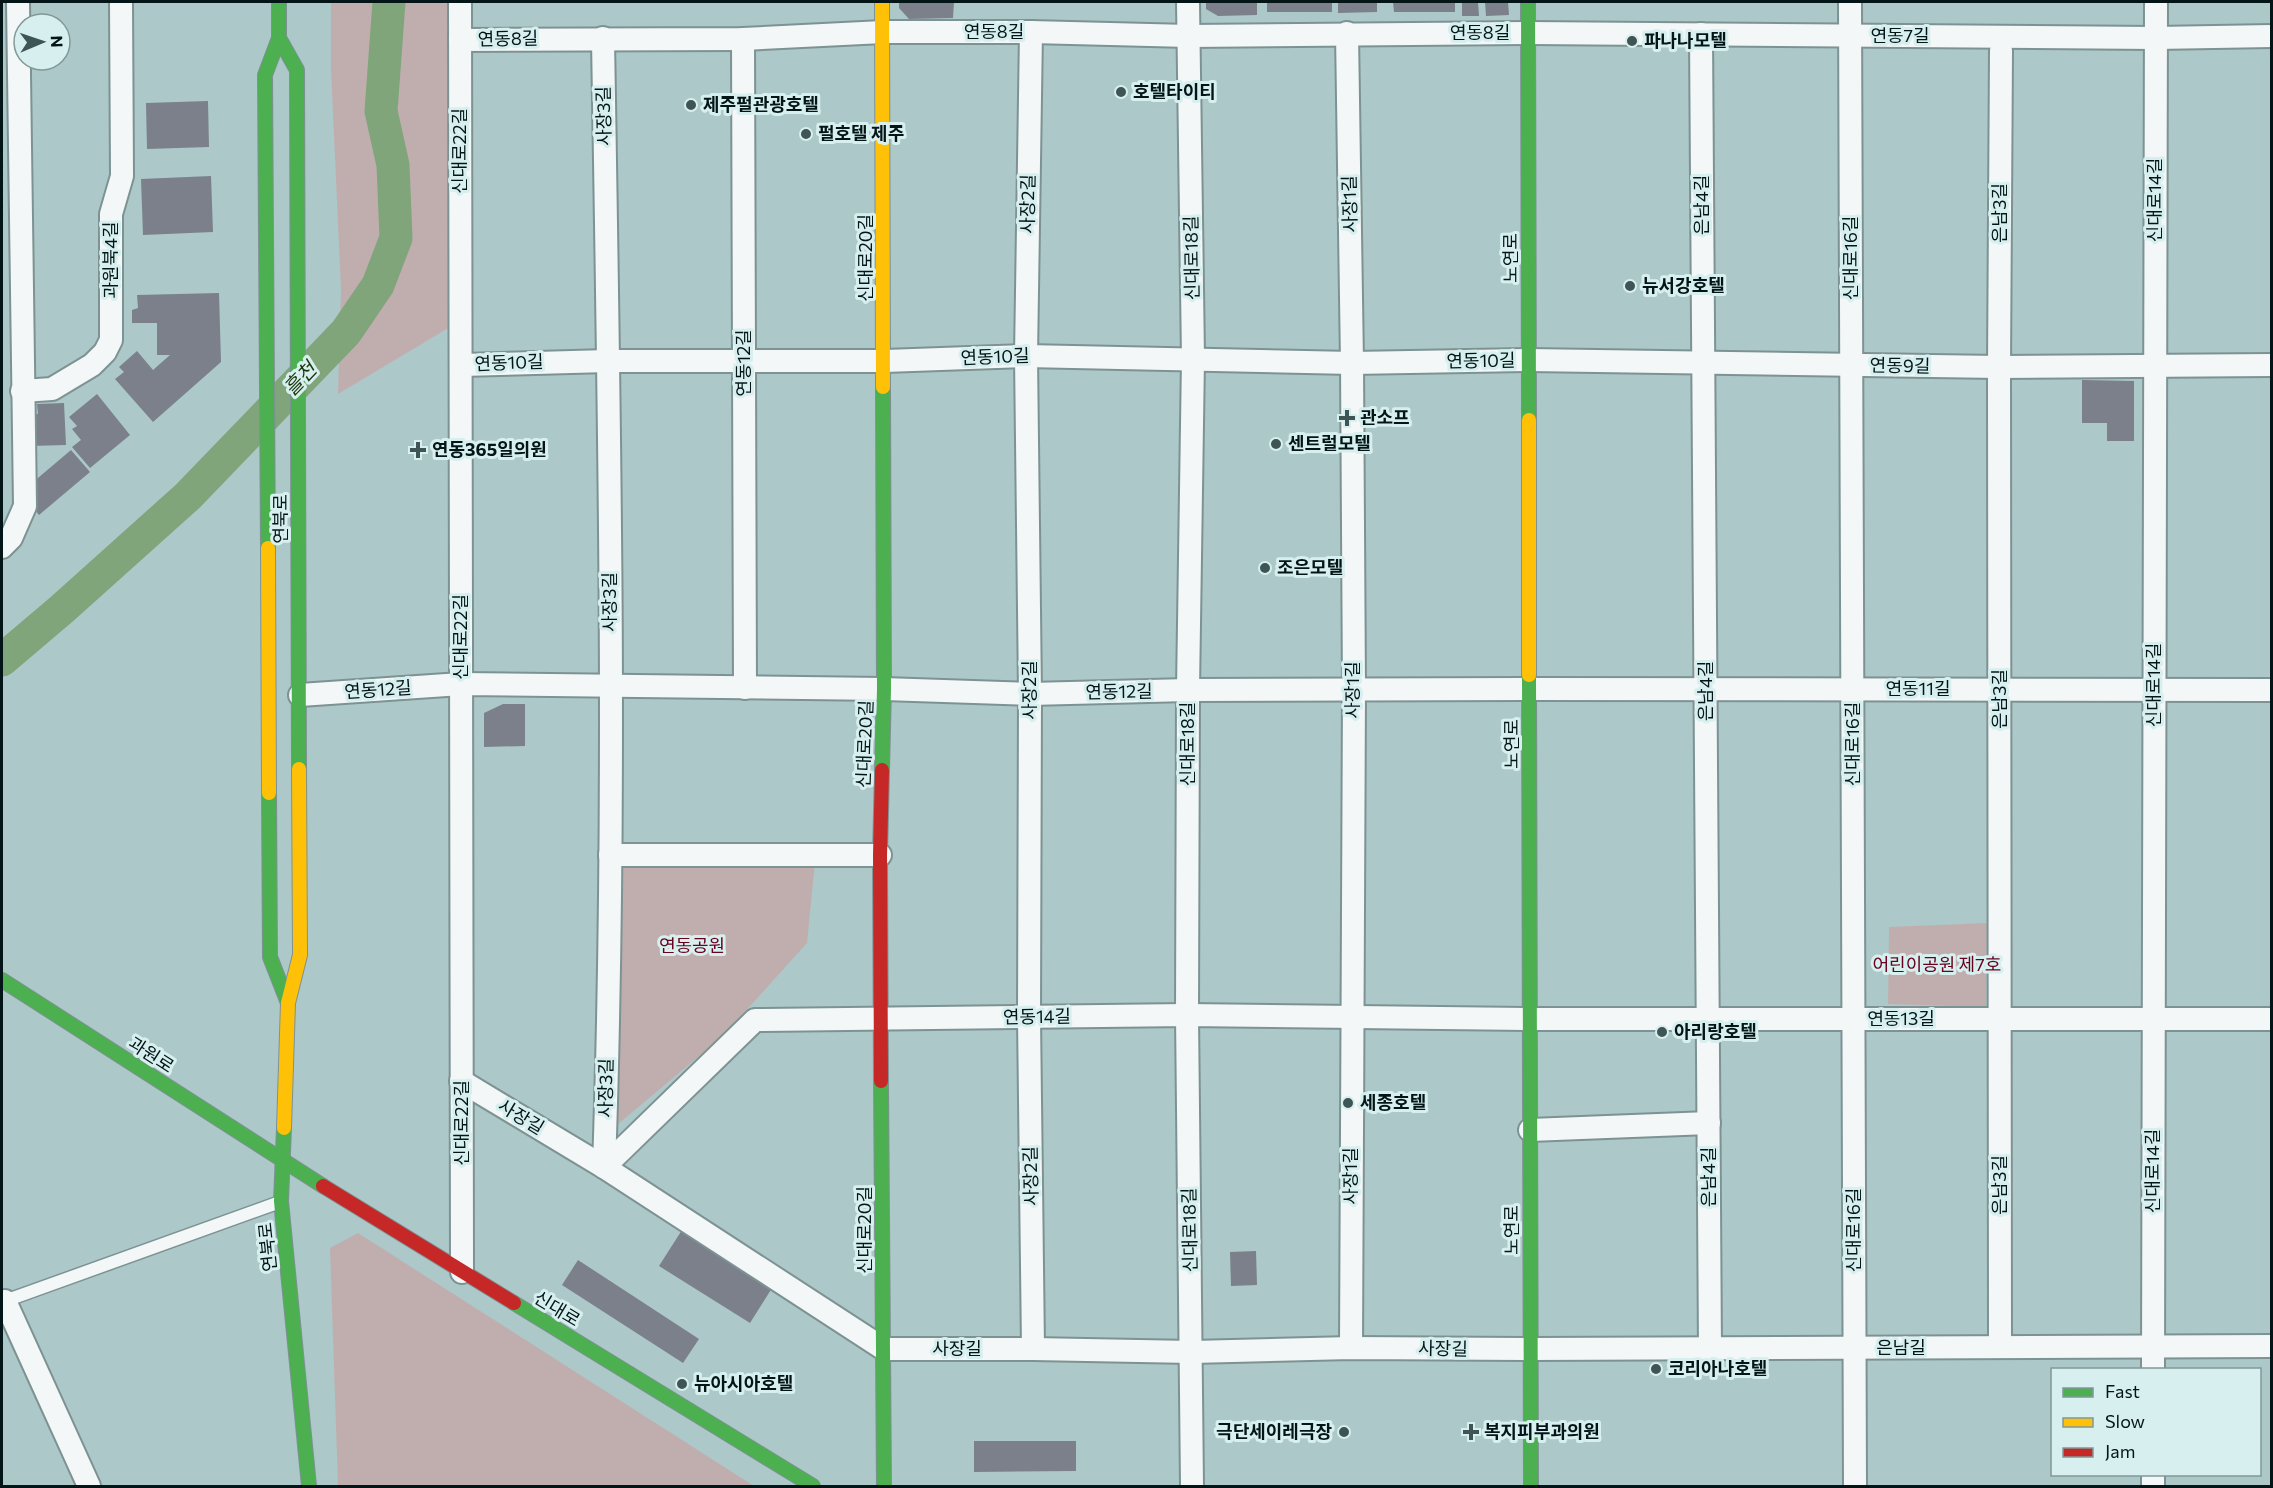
<svg xmlns="http://www.w3.org/2000/svg" width="2273" height="1488" viewBox="0 0 2273 1488" font-family="Commissioner,'Noto Sans KR',sans-serif">
  <style>
    .green { fill: #c0aeaf }
    .lines { fill: none; stroke-linecap: round; stroke-linejoin: round }
    .river { stroke: #80a57b; stroke-width: 33 }
    .building { fill: #7b808a }
    .lane-casing { stroke: #7d9293; stroke-width: 15 }
    .street-casing { stroke: #7d9293; stroke-width: 26 }
    .fast-casing { stroke: #7d9293; stroke-width: 16 }
    .slow-casing { stroke: #7d9293; stroke-width: 16 }
    .jam-casing { stroke: #7d9293; stroke-width: 16 }
    .lane { stroke: #f3f7f7; stroke-width: 12 }
    .street { stroke: #f3f7f7; stroke-width: 22 }
    .fast { stroke: #4caf50; stroke-width: 14 }
    .slow { stroke: #ffc107; stroke-width: 14 }
    .jam { stroke: #c62828; stroke-width: 14 }
    .poi-dot { fill: #3e5455; stroke: #d7efef; stroke-width: 2 }
    .labels { text-anchor: middle; stroke-width: 6; stroke-linejoin: round; paint-order: stroke }
    .street-label { font-size: 18px; fill: #031516; stroke: #d7efef }
    .poi-label { font-size: 18px; font-weight: bold; fill: #031516; stroke: #d7efef; text-anchor: start }
    .park-label { font-size: 18px; fill: #67011c; stroke: #d7efef }
    .water-label { font-size: 20px; font-style: italic; fill: #1a370a; stroke: #d7efef }
  </style>
  <rect width="100%" height="100%" fill="#adc8c9"/>
  <g class="green">
    <path d="M331 2H447L450 327 338 394 341 290 331 69Z"/>
    <path d="M815 862 807 943 743 1014 704 1052 605 1135 611 864Z"/>
    <path d="M1987 923 1986 1007 1888 1004 1889 927Z"/>
    <path d="M358 1233 754 1486H338L330 1248Z"/>
  </g>
  <g class="lines">
    <path class="river" d="M2 660 62 609 188 496 346 332 378 285 396 238 393 165 381 111 389 2"/>
  </g>
  <g class="building">
    <path d="M899 2H954L953 18 909 19 899 8Z"/>
    <path d="M1206 2H1257V15L1218 16 1206 9Z"/>
    <rect x="1267" y="2" width="65" height="10"/>
    <path d="M1338 2H1377V12L1338 13Z"/>
    <path d="M1393 2H1455V12H1394Z"/>
    <path d="M1462 2H1478L1479 16H1462Z"/>
    <path d="M1485 2H1508L1509 15 1486 16Z"/>
    <path d="M208 101 209 147 147 149 146 103Z"/>
    <path d="M211 176 213 232 143 235 141 179Z"/>
    <path d="M219 293 221 362 153 422 115 379 124 372 119 367 137 351 153 370 170 355H157V323H132V310L138 308 137 295Z"/>
    <path d="M2082 380 2134 381V441H2107V423H2082Z"/>
    <path d="M97 394 130 435 90 468 72 447 81 440 72 429 77 426 69 417Z"/>
    <path d="M64 403 66 445 29 446 28 415 38 414 37 404Z"/>
    <path d="M71 450 90 472 39 515 30 504 31 495 37 490 32 483Z"/>
    <path d="M503 704H525V746L484 747V713Z"/>
    <path d="M682 1230 772 1288 750 1323 659 1266Z"/>
    <path d="M1256 1251 1257 1285 1231 1286 1230 1252Z"/>
    <path d="M578 1260 699 1339 683 1363 562 1285Z"/>
    <path d="M974 1441H1076V1471L974 1472Z"/>
  </g>
  <g class="lines">
    <defs>
      <path id="lane" d="M2 1302 280 1202"/>
      <g id="street">
        <path d="M460 2 462 1272"/>
        <path d="M1188 2 1193 358 1188 690 1187 1015 1192 1486"/>
        <path d="M1850 2 1855 1486"/>
        <path d="M1031 32 1026 356 1030 694 1029 1017 1033 1349"/>
        <path d="M1347 33 1352 363 1354 691 1351 1348"/>
        <path d="M1701 34 1710 1349"/>
        <path d="M603 38C609 414 617 791 604 1167"/>
        <path d="M743 39 745 688"/>
        <path d="M460 40 743 39 883 32H1031L1189 36 1528 33 2156 38 2272 36"/>
        <path d="M461 365 608 361H885L1026 356 1352 363 1529 360 1999 367 2272 365"/>
        <path d="M22 391 52 389 92 365 105 352 111 340V214L122 176 121 2"/>
        <path d="M2 547 11 538 25 506 18 2"/>
        <path d="M300 695 461 684 884 689 1030 694 1188 690 1529 689 2272 690"/>
        <path d="M610 855H880"/>
        <path d="M461 1081 604 1167 884 1349H1033L1192 1352 1351 1348 1531 1349 2272 1346"/>
        <path d="M1530 1130 1709 1123"/>
        <path d="M604 1167 755 1020 1187 1015 1530 1019H2272"/>
        <path d="M5 1301 89 1486"/>
        <path d="M2000 1347 1999 367 2001 51"/>
        <path d="M2153 1370 2156 2"/>
        <path d="M2153 1486V1474"/>
      </g>
      <g id="fast">
        <path d="M1528 2 1529 420"/>
        <path d="M279 38 297 70 299 769"/>
        <path d="M268 548 265 75 279 38V2"/>
        <path d="M1529 675 1531 1486"/>
        <path d="M882 770 884 689 883 387"/>
        <path d="M269 793 270 957 288 1003"/>
        <path d="M2 980 323 1186"/>
        <path d="M881 1081 884 1486"/>
        <path d="M284 1128 281 1201 309 1486"/>
        <path d="M514 1303 813 1486"/>
      </g>
      <g id="slow">
        <path d="M882 2 883 387"/>
        <path d="M1529 420V675"/>
        <path d="M268 548 269 793"/>
        <path d="M284 1128 288 1003 300 955 299 769"/>
      </g>
      <g id="jam">
        <path d="M881 1081 880 855 882 770"/>
        <path d="M323 1186 514 1303"/>
      </g>
    </defs>
    <use href="#lane" class="lane-casing"/>
    <use href="#street" class="street-casing"/>
    <use href="#fast" class="fast-casing"/>
    <use href="#slow" class="slow-casing"/>
    <use href="#jam" class="jam-casing"/>
    <use href="#lane" class="lane"/>
    <use href="#street" class="street"/>
    <use href="#fast" class="fast"/>
    <use href="#slow" class="slow"/>
    <use href="#jam" class="jam"/>
  </g>
  <g class="poi-dot">
    <circle cx="1632" cy="41" r="6"/>
    <circle cx="1121" cy="92" r="6"/>
    <circle cx="691" cy="105" r="6"/>
    <circle cx="806" cy="134" r="6"/>
    <circle cx="1630" cy="286" r="6"/>
    <path d="M1344 409h6v6h6v6h-6v6h-6v-6h-6v-6h6z"/>
    <circle cx="1276" cy="444" r="6"/>
    <path d="M415 441h6v6h6v6h-6v6h-6v-6h-6v-6h6z"/>
    <circle cx="1265" cy="568" r="6"/>
    <circle cx="1662" cy="1032" r="6"/>
    <circle cx="1348" cy="1103" r="6"/>
    <circle cx="1656" cy="1369" r="6"/>
    <circle cx="682" cy="1384" r="6"/>
    <circle cx="1344" cy="1432" r="6"/>
    <path d="M1468 1423h6v6h6v6h-6v6h-6v-6h-6v-6h6z"/>
  </g>
  <g class="labels">
    <g class="street-label">
      <text x="994" y="38">연동8길</text>
      <text x="1480" y="39">연동8길</text>
      <text x="1900" y="42">연동7길</text>
      <text transform="translate(508 39) rotate(-1)" y="6">연동8길</text>
      <text transform="translate(604 116) rotate(-91)" y="6">사장3길</text>
      <text transform="translate(460 151) rotate(-90)" y="6">신대로22길</text>
      <text transform="translate(2155 200) rotate(-90)" y="6">신대로14길</text>
      <text transform="translate(1028 204) rotate(-89)" y="6">사장2길</text>
      <text transform="translate(1350 204) rotate(-91)" y="6">사장1길</text>
      <text transform="translate(1702 205) rotate(-90)" y="6">은남4길</text>
      <text transform="translate(2000 213) rotate(-90)" y="6">은남3길</text>
      <text transform="translate(866 258) rotate(-90)" y="6">신대로20길</text>
      <text transform="translate(1192 258) rotate(-91)" y="6">신대로18길</text>
      <text transform="translate(1511 258) rotate(-90)" y="6">노연로</text>
      <text transform="translate(1851 258) rotate(-90)" y="6">신대로16길</text>
      <text transform="translate(111 260) rotate(-90)" y="6">과원북4길</text>
      <text transform="translate(995 357) rotate(-2)" y="6">연동10길</text>
      <text transform="translate(1481 361) rotate(-1)" y="6">연동10길</text>
      <text transform="translate(509 363) rotate(-2)" y="6">연동10길</text>
      <text transform="translate(744 363) rotate(-90)" y="6">연동12길</text>
      <text transform="translate(1900 366) rotate(1)" y="6">연동9길</text>
      <text transform="translate(281 519) rotate(-90)" y="6">연북로</text>
      <text transform="translate(610 602) rotate(-90)" y="6">사장3길</text>
      <text transform="translate(461 637) rotate(-90)" y="6">신대로22길</text>
      <text transform="translate(2154 685) rotate(-90)" y="6">신대로14길</text>
      <text x="1918" y="695">연동11길</text>
      <text transform="translate(378 690) rotate(-4)" y="6">연동12길</text>
      <text transform="translate(1030 690) rotate(-90)" y="6">사장2길</text>
      <text transform="translate(1353 690) rotate(-90)" y="6">사장1길</text>
      <text transform="translate(1706 691) rotate(-90)" y="6">은남4길</text>
      <text transform="translate(1119 692) rotate(-1)" y="6">연동12길</text>
      <text transform="translate(2000 699) rotate(-90)" y="6">은남3길</text>
      <text transform="translate(865 744) rotate(-88)" y="6">신대로20길</text>
      <text transform="translate(1188 744) rotate(-90)" y="6">신대로18길</text>
      <text transform="translate(1512 744) rotate(-90)" y="6">노연로</text>
      <text transform="translate(1853 744) rotate(-90)" y="6">신대로16길</text>
      <text transform="translate(1037 1017) rotate(-1)" y="6">연동14길</text>
      <text x="1901" y="1025">연동13길</text>
      <text transform="translate(151 1055) rotate(33)" y="6">과원로</text>
      <text transform="translate(606 1088) rotate(-89)" y="6">사장3길</text>
      <text transform="translate(521 1117) rotate(31)" y="6">사장길</text>
      <text transform="translate(462 1123) rotate(-90)" y="6">신대로22길</text>
      <text transform="translate(2153 1171) rotate(-90)" y="6">신대로14길</text>
      <text transform="translate(1031 1176) rotate(-91)" y="6">사장2길</text>
      <text transform="translate(1351 1176) rotate(-90)" y="6">사장1길</text>
      <text transform="translate(1709 1177) rotate(-90)" y="6">은남4길</text>
      <text transform="translate(2000 1185) rotate(-90)" y="6">은남3길</text>
      <text transform="translate(865 1230) rotate(-90)" y="6">신대로20길</text>
      <text transform="translate(1190 1230) rotate(-91)" y="6">신대로18길</text>
      <text transform="translate(1512 1230) rotate(-90)" y="6">노연로</text>
      <text transform="translate(1854 1230) rotate(-90)" y="6">신대로16길</text>
      <text transform="translate(268 1247) rotate(-96)" y="6">연북로</text>
      <text transform="translate(557 1309) rotate(31)" y="6">신대로</text>
      <text x="1901" y="1354">은남길</text>
      <text x="957" y="1355">사장길</text>
      <text transform="translate(1443 1349) rotate(1)" y="6">사장길</text>
    </g>
    <g class="poi-label">
      <text x="1644" y="47">파나나모텔</text>
      <text x="1133" y="98">호텔타이티</text>
      <text x="703" y="111">제주펄관광호텔</text>
      <text x="818" y="140">펄호텔 제주</text>
      <text x="1642" y="292">뉴서강호텔</text>
      <text x="1360" y="424">관소프</text>
      <text x="1288" y="450">센트럴모텔</text>
      <text x="432" y="456">연동365일의원</text>
      <text x="1277" y="574">조은모텔</text>
      <text x="1674" y="1038">아리랑호텔</text>
      <text x="1360" y="1109">세종호텔</text>
      <text x="1668" y="1375">코리아나호텔</text>
      <text x="694" y="1390">뉴아시아호텔</text>
      <text x="1332" y="1438" text-anchor="end">극단세이레극장</text>
      <text x="1484" y="1438">복지피부과의원</text>
    </g>
    <g class="park-label">
      <text x="692" y="952">연동공원</text>
      <text x="1937" y="971">어린이공원 제7호</text>
    </g>
    <g class="water-label">
      <text transform="translate(300 379) rotate(-46)" y="7">흘천</text>
    </g>
  </g>
  <rect width="2273" height="1488" fill="none" stroke="#031516" stroke-width="6"/>
  <rect x="2051" y="1368" width="210" height="108" fill="#d7efef" stroke="#829898" stroke-width="1.5"/>
  <rect x="2063" y="1388" width="30" height="9" fill="#4caf50" stroke="#829898" stroke-width="1.5"/>
  <text x="2105" y="1398" font-size="18" fill="#031516">Fast</text>
  <rect x="2063" y="1418" width="30" height="9" fill="#ffc107" stroke="#829898" stroke-width="1.5"/>
  <text x="2105" y="1428" font-size="18" fill="#031516">Slow</text>
  <rect x="2063" y="1448" width="30" height="9" fill="#c62828" stroke="#829898" stroke-width="1.5"/>
  <text x="2105" y="1458" font-size="18" fill="#031516">Jam</text>
  <g transform="translate(42 42) rotate(88)"><circle r="28" fill="#d7efef" stroke="#829898" stroke-width="1.5"/>
  <path d="M0-4.5L10 22L0 15L-10 22Z" fill="#3e5455"/>
  <text y="-9" font-size="16" font-weight="bold" text-anchor="middle" fill="#031516">N</text>
  </g>
</svg>
